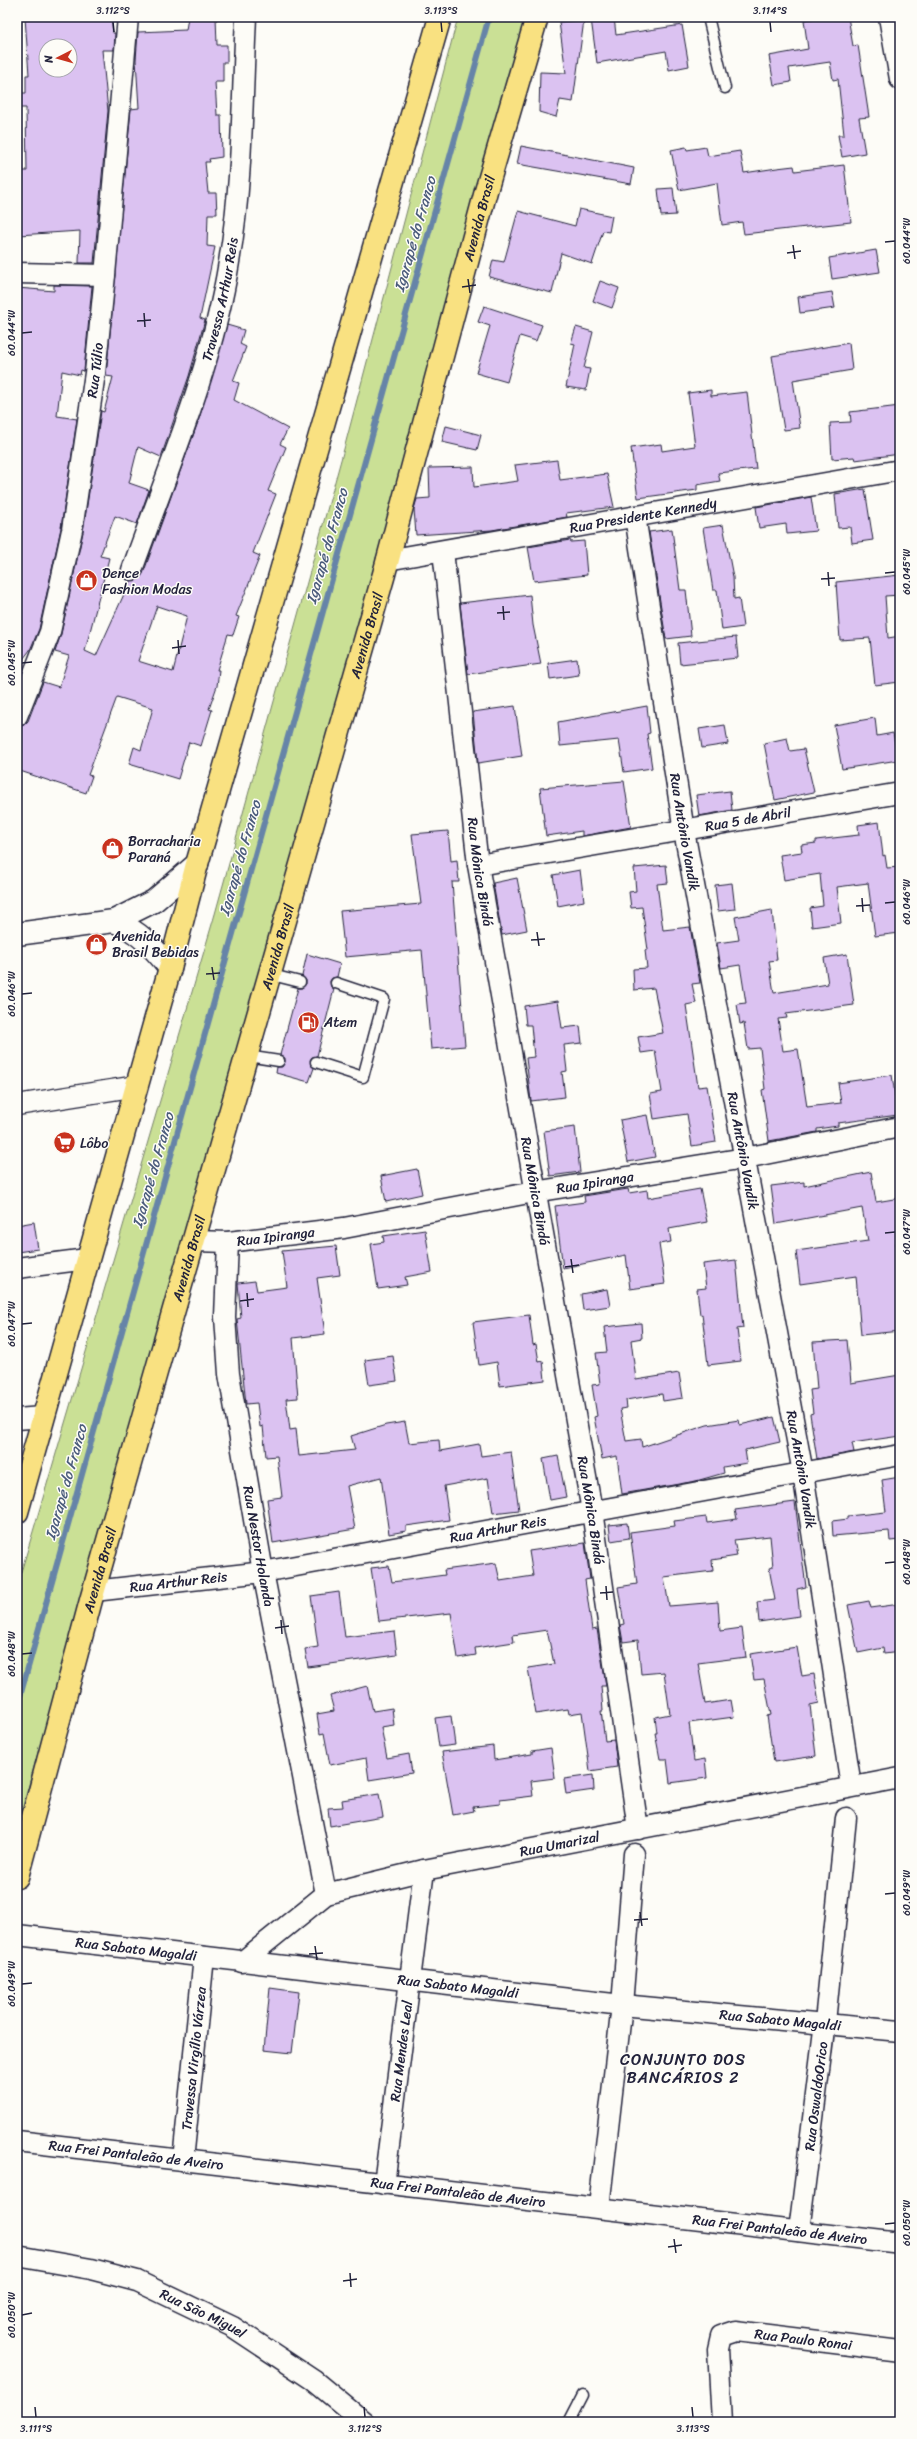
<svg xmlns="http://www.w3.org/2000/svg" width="917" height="2439" viewBox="0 0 917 2439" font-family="Sriracha,sans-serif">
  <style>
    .green { fill: #cae095; stroke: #768168 }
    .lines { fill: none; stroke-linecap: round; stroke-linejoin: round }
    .stream { stroke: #6684a8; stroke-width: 6 }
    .building { fill: #dbc2f1; stroke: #22223b; fill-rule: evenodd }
    .service-casing { stroke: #22223b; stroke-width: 13 }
    .minor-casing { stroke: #22223b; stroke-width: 23 }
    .tertiary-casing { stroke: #22223b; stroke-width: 25 }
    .trunk-casing { stroke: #22223b; stroke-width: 25 }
    .service { stroke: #fdfcf7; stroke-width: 10 }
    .minor { stroke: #fdfcf7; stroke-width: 20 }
    .tertiary { stroke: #fdfcf7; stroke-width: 22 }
    .trunk { stroke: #f9e181; stroke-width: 22 }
    .ticks { fill: none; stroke: #22223b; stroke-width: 1.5 }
    .labels { text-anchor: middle; stroke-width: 3; stroke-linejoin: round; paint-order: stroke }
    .street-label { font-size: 14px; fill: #22223b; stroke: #fdfcf7 }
    .poi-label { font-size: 14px; fill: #22223b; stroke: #fdfcf7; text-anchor: start }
    .water-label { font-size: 15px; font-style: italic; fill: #4a5b7b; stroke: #fdfcf7 }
    .quarter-label { font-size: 16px; letter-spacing: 1px; fill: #22223b; stroke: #fdfcf7 }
    .neatline { fill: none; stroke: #22223b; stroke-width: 1.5 }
    .ticks-label { font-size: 10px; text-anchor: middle; fill: #22223b }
  </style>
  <rect width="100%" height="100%" fill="#fdfcf7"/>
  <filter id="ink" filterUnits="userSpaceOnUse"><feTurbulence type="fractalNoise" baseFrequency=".025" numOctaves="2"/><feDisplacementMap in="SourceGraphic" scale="8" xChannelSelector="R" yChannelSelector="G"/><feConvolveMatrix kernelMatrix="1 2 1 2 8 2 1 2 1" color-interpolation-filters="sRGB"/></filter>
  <g filter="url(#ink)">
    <path class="green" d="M458 17H525L455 286 17 1827V1586L215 914 344 449Z"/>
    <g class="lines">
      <path class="stream" d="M17 1707 489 17"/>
    </g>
    <g class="building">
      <path d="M25 17H111L113 33H115L114 50H102L108 111 94 263H79L80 231 18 235V171H27L26 108H19V93H26V75H29ZM46 46H70V70H46Z"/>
      <path d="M188 17H216L217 45H227V62H223V82H215L217 115H221L222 157 209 159 210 162H205L208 193H216L217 214H208L207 246 215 247 200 318 205 320 189 376 161 457 138 447 129 483 149 490 137 524 115 516 100 556 109 558 85 651 96 656 130 581 139 579 143 574 198 422 227 325 244 330 240 344 246 347 233 381 239 383 234 400 288 429 280 444 286 447 268 491 276 494 253 553 260 556 236 616 239 617 233 635 228 634 217 670H219L217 686 209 709 212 710 201 746 189 742 178 779 129 764 134 747 141 750 153 708 117 697 88 775 92 776 86 793 17 770V727L24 725 28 721 43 682 59 687 69 656 55 652 61 634 83 532 101 411 104 412 113 377 106 376 131 109 139 108 136 60 138 32 186 30ZM157 606 187 616 173 672 138 661Z"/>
      <path d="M594 17H614L616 35 682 25 689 66 669 70 666 51 597 63 591 19Z"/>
      <path d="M824 17H848L853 46 858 45 869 117 859 118 865 153 842 157 838 135H844L838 79 833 80 830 62 789 68 791 82 774 85 769 56 808 49 804 20Z"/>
      <path d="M584 20 573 102 560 100 556 117 539 112 540 72 566 73 559 22Z"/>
      <path d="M521 146 634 168 631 184 517 164Z"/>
      <path d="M686 147 687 150 706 147 708 156 740 151 744 173 777 168 794 166 795 171 844 165 851 222 744 234 742 222 722 225 717 183 679 190 671 150Z"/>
      <path d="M673 188 676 215 661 216 658 189Z"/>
      <path d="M579 209 612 216 609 232 603 231 592 264 561 253 552 293 489 277 493 260 504 262 518 211 575 226Z"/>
      <path d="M876 250 880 272 832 279 829 258Z"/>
      <path d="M600 281 619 288 612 308 593 301Z"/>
      <path d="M54 285 92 286 84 371 81 370 80 375 62 371 57 416 77 419 61 528 39 629 30 650 17 667V288L54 291Z"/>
      <path d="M832 292 835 308 800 313 798 297Z"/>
      <path d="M484 306 542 325 536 341 520 336 507 382 476 373 490 326 478 322Z"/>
      <path d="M576 327 593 332 584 368 590 369 586 390 566 387 575 344 571 343Z"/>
      <path d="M849 343 852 370 793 380 800 428 784 430 772 356Z"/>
      <path d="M711 390V396L747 392 756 469 718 473 720 481 697 485V490L638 498 631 448 661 444 662 451 695 446 688 393Z"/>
      <path d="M900 406V454L855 460 854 457 832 459 830 423 851 422 850 412Z"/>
      <path d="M446 426 481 435 477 450 442 442Z"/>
      <path d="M557 460 560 480 607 474 614 507 566 513 567 517 492 530 416 535 414 509 417 499 430 498 429 468 473 467 474 487 518 481 515 465Z"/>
      <path d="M865 489 873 540 852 543 850 527 838 528 835 494Z"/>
      <path d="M811 497 816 531 787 534 786 524 759 528 756 507Z"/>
      <path d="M723 525 733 577 734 599 739 598 743 627 722 630 717 590H713L703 528Z"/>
      <path d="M672 529 680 590H686L691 636 666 639 649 532Z"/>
      <path d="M570 540 571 542 584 541 587 575 534 581 528 547Z"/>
      <path d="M900 575V595L885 596 888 638 900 636V682L875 685 870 638 840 640 836 582Z"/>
      <path d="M530 595 533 625 541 664 468 674 460 603Z"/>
      <path d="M736 637 738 658 680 664 678 643Z"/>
      <path d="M577 659 579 675 550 679 548 663Z"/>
      <path d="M515 706 522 756 478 763 473 712Z"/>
      <path d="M647 706 650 733 647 734 652 768 624 772 619 740 560 746 558 722Z"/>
      <path d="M875 718 877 736 893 733 898 760 842 769 834 725Z"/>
      <path d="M725 725 728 744 702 748 699 729Z"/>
      <path d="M787 738 790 751 804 749 814 792 775 800 764 743Z"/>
      <path d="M624 781 631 827 582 836V831L546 836 540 788Z"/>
      <path d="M730 791 732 810 699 816 696 795Z"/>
      <path d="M879 822 883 856 885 855 887 868 900 867V933L875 936 868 883 837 887 841 923 812 927 810 908 823 906 820 874 784 880 780 855 802 852 801 845 816 843V840L859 835 858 825Z"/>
      <path d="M448 831 451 861 457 860 459 882H452L465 1046 431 1049 422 950 345 957 340 911 421 904 412 834Z"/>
      <path d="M666 865 668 883 657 884 663 930 690 927 700 983 692 984 696 1003 686 1005 698 1087 707 1086 716 1142 692 1146 687 1114 654 1119 650 1094 662 1092 655 1051 641 1053 638 1037 663 1033 654 988 634 990 633 969 647 968 645 950H648L642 907 631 908 629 892 636 891 634 868Z"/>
      <path d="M580 870 584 901 558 906 553 875Z"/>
      <path d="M517 878 527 930 502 935 493 883Z"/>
      <path d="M732 883 735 909 718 911 715 885Z"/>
      <path d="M772 910 777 960 769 961 774 993 828 984 824 958 847 954 854 1005 786 1014 787 1018 778 1019 783 1051 798 1049 807 1107 841 1103 838 1083 892 1075 898 1115 838 1123V1126L817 1129V1132L769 1141 762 1090 765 1089 760 1048 748 1049 744 1023 740 1024 737 1004 746 1003 740 965 721 968 717 943 739 940 735 917Z"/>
      <path d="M307 954 340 964 337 977 332 978 330 981 331 987 334 989 317 1056 312 1057 310 1060 314 1068 309 1082 276 1073 277 1067H282L285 1062V1058L280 1055 298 988H302L306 984V980L302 976Z"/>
      <path d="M558 1001 562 1028 580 1026 582 1043 564 1045 567 1071 562 1072 565 1097 531 1101 526 1058 534 1057 531 1025H526L524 1006Z"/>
      <path d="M647 1115 655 1157 628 1162 620 1120Z"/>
      <path d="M575 1127 580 1172 550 1176 544 1131Z"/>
      <path d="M417 1169 422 1194 386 1202 381 1176Z"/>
      <path d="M871 1172 876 1202 900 1198V1242L895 1243 900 1270V1331L861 1335 856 1276 800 1284 796 1251 868 1241 862 1208 776 1224 771 1186 804 1182V1186Z"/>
      <path d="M628 1189 629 1193 647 1190 648 1198 700 1189 707 1222 669 1229 671 1242 659 1244 665 1284 630 1289 626 1255 563 1268 555 1206 585 1202 584 1196Z"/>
      <path d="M34 1222 38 1249 17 1252V1225Z"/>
      <path d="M425 1230 432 1272 405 1277 407 1285 378 1289 371 1244 384 1242 383 1236Z"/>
      <path d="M336 1246 340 1275 317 1278 325 1334 293 1338 298 1398 286 1399 290 1430 296 1429 299 1456 355 1450 351 1436 386 1425 405 1422 409 1443 439 1440 440 1451 479 1444 481 1456 511 1452 519 1510 493 1513 488 1478 444 1486 449 1520 406 1526V1531L389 1534 381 1477 347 1486 355 1529 273 1543 267 1499 282 1497 277 1456 266 1457 263 1426 260 1427 257 1403 246 1404 237 1319 241 1318 238 1283 255 1281 257 1291 287 1287 282 1251Z"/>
      <path d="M736 1260 743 1328 737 1329 741 1361 708 1365 702 1314 700 1315 697 1289 706 1288 703 1264Z"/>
      <path d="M607 1289 610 1306 583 1310 581 1294Z"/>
      <path d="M529 1315 533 1345 536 1344 539 1362 543 1361 545 1380 500 1386 497 1362 479 1365 473 1322Z"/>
      <path d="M641 1323 642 1338 631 1340 636 1380 679 1373 683 1398 663 1401 662 1394 626 1400 627 1408 620 1409 626 1441 641 1439 642 1447 707 1425 739 1420 740 1425 774 1417 780 1442 745 1450 747 1463 723 1467 724 1473 696 1481 622 1494 617 1456 602 1459 594 1417 597 1416 592 1385 600 1384 596 1353 607 1352 604 1327Z"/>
      <path d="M847 1340 851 1383 900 1375V1436L852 1443 854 1452 817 1459 810 1414 813 1413 810 1390 817 1389 813 1342Z"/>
      <path d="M393 1356 397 1381 369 1385 365 1360Z"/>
      <path d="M558 1456 566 1497 550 1500 543 1459Z"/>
      <path d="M900 1477V1540L890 1541 889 1531 833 1536 832 1521 848 1519V1516L886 1512 882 1480Z"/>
      <path d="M795 1502 806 1587 797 1589 800 1616 759 1622 757 1602 775 1600 769 1568 773 1567 770 1536 734 1540 737 1556 712 1560 713 1571 664 1577 669 1606 718 1602 720 1631 742 1628 746 1657 698 1663 705 1704 731 1700 734 1717 689 1723 694 1761 705 1759 707 1778 670 1783 667 1759H660L655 1733H657L655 1717 670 1714 664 1672 641 1674 638 1640 623 1642 620 1625 624 1624 618 1587 637 1584 630 1532 675 1526 674 1521 706 1517 707 1523 737 1519 735 1510Z"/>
      <path d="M627 1523 629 1538 611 1541 609 1525Z"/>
      <path d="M585 1543 590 1579 585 1580 592 1630 597 1629 606 1686H601L603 1711H601L605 1741 614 1740 617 1767 590 1771 582 1712 569 1714 568 1709 536 1714 528 1668 554 1664 547 1630 513 1635 514 1642 475 1648 476 1655 458 1658 451 1613 379 1621 371 1568 389 1566 392 1582 445 1575 444 1570 496 1563 500 1581 533 1576 529 1551Z"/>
      <path d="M339 1592 345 1637 394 1631 397 1655 308 1667 305 1649 318 1647 311 1596Z"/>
      <path d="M869 1601 871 1608 900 1604V1652L884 1654 883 1648 858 1653 848 1605Z"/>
      <path d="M797 1647 802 1676 814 1674 819 1703 810 1705 816 1756 774 1762 767 1716 771 1715 764 1679 754 1680 750 1654Z"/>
      <path d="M367 1686 373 1711 392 1708 394 1725 381 1727 387 1758 409 1754 412 1773 369 1780 366 1758 330 1765 324 1733 320 1734 317 1714 334 1711 330 1696Z"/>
      <path d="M451 1716 455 1745 439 1747 435 1718Z"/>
      <path d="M493 1746 494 1760 532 1754V1751L551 1748 555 1778 531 1781 533 1796 500 1800V1804L473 1807 474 1811 453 1815 442 1752Z"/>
      <path d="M593 1775 594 1790 566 1794 564 1779Z"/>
      <path d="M379 1794 383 1817 330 1826 328 1808 343 1807 342 1800Z"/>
      <path d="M270 1988 299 1992 292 2053 264 2050Z"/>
    </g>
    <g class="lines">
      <defs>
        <g id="service">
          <path d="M708 17 725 88"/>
          <path d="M268 974 300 982"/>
          <path d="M247 1056 279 1061"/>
          <path d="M316 1062 363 1077 384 999 336 983"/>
          <path d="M569 2422 583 2395"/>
        </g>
        <g id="minor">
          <path d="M889 17 900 79"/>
          <path d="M17 273 105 275"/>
          <path id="s1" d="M635 516 684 831 803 1473 851 1786"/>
          <path id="s2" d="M443 551 478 865 592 1511 638 1829"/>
          <path id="s3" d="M387 560 900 470"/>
          <path id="s4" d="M132 570C168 469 212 368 229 262 243 181 242 98 246 17"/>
          <path id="s5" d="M17 716 50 632 72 530 95 373 105 275 128 17"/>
          <path id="s6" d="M478 865 900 793"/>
          <path d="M17 1105 137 1086"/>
          <path id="s7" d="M194 1241 228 1242 344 1228 534 1192 745 1158 900 1127"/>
          <path id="s8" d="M228 1242 225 1317 229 1374 263 1572 326 1894"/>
          <path d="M17 1268 87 1259"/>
          <path d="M17 1419 42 1417"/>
          <path id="s9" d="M94 1591 263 1572 900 1455"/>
          <path id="s10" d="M17 1935 622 2005 900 2031"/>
          <path id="s11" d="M242 1962 326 1894 424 1870 900 1778"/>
          <path id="s12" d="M17 2141 900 2243"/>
          <path id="s13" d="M183 2160 204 1957"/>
          <path id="s14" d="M384 2184 424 1870"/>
          <path d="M599 2207 622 2005 634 1854"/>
          <path id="s15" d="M799 2231 825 2022 846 1818"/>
          <path id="s16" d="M17 2256 91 2269 137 2281 233 2327 313 2380 364 2422"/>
          <path id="s17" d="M722 2422 718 2349 721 2336 736 2331 900 2351"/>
        </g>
        <g id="tertiary">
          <path d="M114 921C139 931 154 948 170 968"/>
          <path d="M17 934 114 921 154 901 197 864"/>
        </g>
        <g id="trunk">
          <path d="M17 1512 170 968 197 864 440 17"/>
          <path id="s18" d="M17 1877 91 1600 384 574 486 191 537 17"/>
        </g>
      </defs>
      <use href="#service" class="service-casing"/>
      <use href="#minor" class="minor-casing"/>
      <use href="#tertiary" class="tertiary-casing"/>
      <use href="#trunk" class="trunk-casing"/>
      <use href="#service" class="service"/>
      <use href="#minor" class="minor"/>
      <use href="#tertiary" class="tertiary"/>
      <use href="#trunk" class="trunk"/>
    </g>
  </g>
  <path class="ticks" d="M113 22 114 32M441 22 442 32M770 22 771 32M885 242 895 241M793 245 795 259M787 253 801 251M468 279 470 293M462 287 476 285M144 313 145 327M137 321 151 320M22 333 32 332M828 572 829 586M885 573 895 572M821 579 835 578M503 606 504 620M497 613 510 612M178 640 179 654M172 648 186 646M22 663 32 662M862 898 863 912M885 903 895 902M856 906 870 905M537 932 539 946M531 940 545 939M212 967 214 980M206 974 220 973M22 994 32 993M885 1233 895 1232M571 1259 573 1273M565 1267 579 1265M247 1293 248 1307M240 1301 254 1299M22 1324 32 1323M885 1563 895 1562M606 1586 607 1600M600 1593 613 1592M281 1620 282 1634M275 1628 289 1626M22 1654 32 1653M885 1894 895 1893M640 1912 642 1926M634 1920 648 1919M315 1946 317 1960M309 1954 323 1953M22 1984 32 1983M885 2224 895 2223M674 2239 676 2253M668 2247 682 2245M350 2273 351 2287M343 2281 357 2279M22 2315 32 2313M35 2407 36 2417M364 2407 365 2417M692 2407 693 2417"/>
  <defs>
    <symbol id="shop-disc" viewBox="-11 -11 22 22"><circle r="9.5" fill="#c8321e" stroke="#fdfcf7"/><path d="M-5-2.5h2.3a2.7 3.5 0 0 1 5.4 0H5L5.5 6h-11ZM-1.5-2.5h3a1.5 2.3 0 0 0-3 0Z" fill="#fff"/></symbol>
    <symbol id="fuel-disc" viewBox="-11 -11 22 22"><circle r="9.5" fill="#c8321e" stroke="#fdfcf7"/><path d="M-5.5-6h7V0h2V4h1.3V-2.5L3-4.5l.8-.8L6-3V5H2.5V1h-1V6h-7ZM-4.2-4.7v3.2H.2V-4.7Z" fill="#fff"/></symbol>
    <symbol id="supermarket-disc" viewBox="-11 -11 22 22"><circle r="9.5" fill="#c8321e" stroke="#fdfcf7"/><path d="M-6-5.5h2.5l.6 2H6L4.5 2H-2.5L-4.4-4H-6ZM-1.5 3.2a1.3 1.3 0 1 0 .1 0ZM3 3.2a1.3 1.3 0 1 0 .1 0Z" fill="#fff"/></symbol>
  </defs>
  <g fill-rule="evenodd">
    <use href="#shop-disc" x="74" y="568" width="25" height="25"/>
    <use href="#shop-disc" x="100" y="836" width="25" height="25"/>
    <use href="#shop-disc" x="84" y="932" width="25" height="25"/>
    <use href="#fuel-disc" x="296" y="1010" width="25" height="25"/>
    <use href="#supermarket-disc" x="52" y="1130" width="25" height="25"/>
  </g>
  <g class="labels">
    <g class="street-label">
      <text dy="5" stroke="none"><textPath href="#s18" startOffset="1722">Avenida Brasil</textPath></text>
      <text dy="5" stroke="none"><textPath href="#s4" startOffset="285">Travessa Arthur Reis</textPath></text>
      <text dy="5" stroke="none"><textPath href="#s5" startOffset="356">Rua Túlio</textPath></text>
      <text dy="5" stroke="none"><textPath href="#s3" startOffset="260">Rua Presidente Kennedy</textPath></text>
      <text dy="5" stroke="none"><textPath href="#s18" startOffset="1290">Avenida Brasil</textPath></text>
      <text dy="5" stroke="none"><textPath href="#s6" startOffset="274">Rua 5 de Abril</textPath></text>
      <text dy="5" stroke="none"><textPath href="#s1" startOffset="320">Rua Antônio Vandik</textPath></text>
      <text dy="5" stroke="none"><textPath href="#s2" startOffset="323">Rua Mônica Bindá</textPath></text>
      <text dy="5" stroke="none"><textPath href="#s18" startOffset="966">Avenida Brasil</textPath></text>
      <text dy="5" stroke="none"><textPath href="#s1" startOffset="644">Rua Antônio Vandik</textPath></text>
      <text dy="5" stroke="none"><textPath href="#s7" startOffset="406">Rua Ipiranga</textPath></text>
      <text dy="5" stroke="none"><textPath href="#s2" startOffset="647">Rua Mônica Bindá</textPath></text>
      <text dy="5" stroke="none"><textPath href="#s7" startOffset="82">Rua Ipiranga</textPath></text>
      <text dy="5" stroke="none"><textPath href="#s18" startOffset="642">Avenida Brasil</textPath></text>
      <text dy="5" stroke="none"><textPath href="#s1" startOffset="968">Rua Antônio Vandik</textPath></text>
      <text dy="5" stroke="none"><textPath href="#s2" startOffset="971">Rua Mônica Bindá</textPath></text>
      <text dy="5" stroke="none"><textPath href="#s9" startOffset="409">Rua Arthur Reis</textPath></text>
      <text dy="5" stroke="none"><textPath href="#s8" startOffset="307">Rua Nestor Holanda</textPath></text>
      <text dy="5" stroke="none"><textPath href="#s18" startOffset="318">Avenida Brasil</textPath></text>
      <text dy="5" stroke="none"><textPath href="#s9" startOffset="85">Rua Arthur Reis</textPath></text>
      <text dy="5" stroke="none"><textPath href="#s11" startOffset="347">Rua Umarizal</textPath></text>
      <text dy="5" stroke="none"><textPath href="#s10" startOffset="120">Rua Sabato Magaldi</textPath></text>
      <text dy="5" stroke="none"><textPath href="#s10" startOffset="444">Rua Sabato Magaldi</textPath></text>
      <text dy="5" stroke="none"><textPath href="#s10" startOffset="768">Rua Sabato Magaldi</textPath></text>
      <text dy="5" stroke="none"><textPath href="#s14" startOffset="134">Rua Mendes Leal</textPath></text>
      <text dy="5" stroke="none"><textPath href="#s13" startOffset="102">Travessa Virgílio Várzea</textPath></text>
      <text dy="5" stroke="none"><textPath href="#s15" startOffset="136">Rua OswaldoOrico</textPath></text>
      <text dy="5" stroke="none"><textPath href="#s12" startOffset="120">Rua Frei Pantaleão de Aveiro</textPath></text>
      <text dy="5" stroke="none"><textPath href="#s12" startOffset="444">Rua Frei Pantaleão de Aveiro</textPath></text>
      <text dy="5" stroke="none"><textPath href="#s12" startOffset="768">Rua Frei Pantaleão de Aveiro</textPath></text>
      <text dy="5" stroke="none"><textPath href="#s16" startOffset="196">Rua São Miguel</textPath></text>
      <text dy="5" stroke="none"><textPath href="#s17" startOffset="170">Rua Paulo Ronai</textPath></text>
    </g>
    <g class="poi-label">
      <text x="102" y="578">Dence<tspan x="102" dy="16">Fashion Modas</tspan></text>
      <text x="128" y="846">Borracharia<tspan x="128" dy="16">Paraná</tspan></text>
      <text x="112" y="941">Avenida<tspan x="112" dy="16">Brasil Bebidas</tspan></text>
      <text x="324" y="1027">Atem</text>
      <text x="80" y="1148">Lôbo</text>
    </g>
    <g class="water-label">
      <text transform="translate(415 234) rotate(-74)" y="5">Igarapé do Franco</text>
      <text transform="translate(327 546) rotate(-74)" y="5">Igarapé do Franco</text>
      <text transform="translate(240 858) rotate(-74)" y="5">Igarapé do Franco</text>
      <text transform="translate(153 1170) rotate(-74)" y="5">Igarapé do Franco</text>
      <text transform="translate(66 1482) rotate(-74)" y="5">Igarapé do Franco</text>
    </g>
    <g class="quarter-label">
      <text x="683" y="2065">CONJUNTO DOS<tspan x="683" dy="18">BANCÁRIOS 2</tspan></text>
    </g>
  </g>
  <rect width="917" height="2439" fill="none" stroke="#fdfcf7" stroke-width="44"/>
  <g transform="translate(58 58) rotate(264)"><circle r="19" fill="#fdfcf7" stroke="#a5a5ac"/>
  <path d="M0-3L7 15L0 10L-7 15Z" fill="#c8321e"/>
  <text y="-6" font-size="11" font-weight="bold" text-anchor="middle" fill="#22223b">N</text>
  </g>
  <rect x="22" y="22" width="873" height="2395" class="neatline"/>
  <g class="ticks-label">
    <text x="113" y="14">3.112°S</text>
    <text x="441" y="14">3.113°S</text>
    <text x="770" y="14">3.114°S</text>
    <text transform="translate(906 241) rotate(-90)" y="4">60.044°W</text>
    <text transform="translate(11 333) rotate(-90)" y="4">60.044°W</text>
    <text transform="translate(906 572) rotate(-90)" y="4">60.045°W</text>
    <text transform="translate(11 663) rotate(-90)" y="4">60.045°W</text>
    <text transform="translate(906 902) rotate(-90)" y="4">60.046°W</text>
    <text transform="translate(11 994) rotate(-90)" y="4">60.046°W</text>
    <text transform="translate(906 1232) rotate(-90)" y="4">60.047°W</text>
    <text transform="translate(11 1324) rotate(-90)" y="4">60.047°W</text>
    <text transform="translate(906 1562) rotate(-90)" y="4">60.048°W</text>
    <text transform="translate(11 1654) rotate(-90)" y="4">60.048°W</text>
    <text transform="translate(906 1893) rotate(-90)" y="4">60.049°W</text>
    <text transform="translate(11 1984) rotate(-90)" y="4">60.049°W</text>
    <text transform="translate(906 2223) rotate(-90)" y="4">60.050°W</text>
    <text transform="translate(11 2315) rotate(-90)" y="4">60.050°W</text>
    <text x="36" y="2432">3.111°S</text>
    <text x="365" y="2432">3.112°S</text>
    <text x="693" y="2432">3.113°S</text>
  </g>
</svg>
